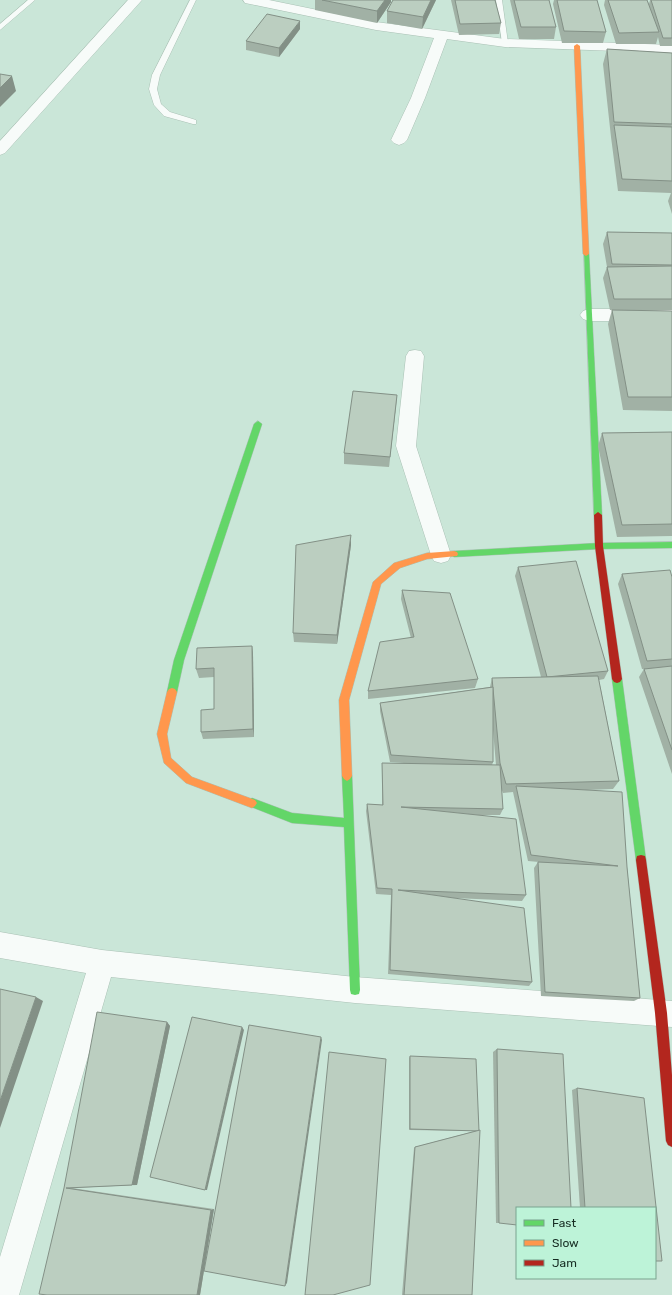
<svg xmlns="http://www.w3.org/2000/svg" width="672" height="1295" viewBox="0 0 672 1295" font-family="Rubik,sans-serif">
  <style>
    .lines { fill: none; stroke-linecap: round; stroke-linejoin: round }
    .lane-casing { stroke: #aac1b5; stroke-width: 1 }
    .street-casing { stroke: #aac1b5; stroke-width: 1 }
    .fast-casing { stroke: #aac1b5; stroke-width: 1 }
    .slow-casing { stroke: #aac1b5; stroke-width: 1 }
    .jam-casing { stroke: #aac1b5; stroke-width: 1 }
    .lane { fill: #f7fbf9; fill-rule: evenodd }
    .street { fill: #f7fbf9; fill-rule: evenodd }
    .fast { fill: #63d668; fill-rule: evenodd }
    .slow { fill: #ff974d; fill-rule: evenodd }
    .jam { fill: #b3261e; fill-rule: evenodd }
    .wall { fill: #a1b1a5; fill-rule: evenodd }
    .shaded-wall { fill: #839086 }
    .building { fill: #bbcec0; stroke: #839086 }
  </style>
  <rect width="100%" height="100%" fill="#cae6d8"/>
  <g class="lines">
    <defs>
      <g id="lane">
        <path d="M28 0H35L0 30V24Z"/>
        <path d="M190 0H196L160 75 157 89 161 104 170 112 196 120V124H193L164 116 154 105 149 89 152 75Z"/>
        <path d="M496 0H502L508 43 505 45 502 43Z"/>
      </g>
      <g id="street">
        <path d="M128 0H142L5 153 0 155V141Z"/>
        <path d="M243 0H269L376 22 505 39 672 45V53L505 47 447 39 425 98 407 140 404 143 399 145 394 143 391 140 411 98 434 38 376 30 250 4 245 3Z"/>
        <path d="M589 309H672V321H589L583 319 580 315 583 311Z"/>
        <path d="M415 350 421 351 424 356 416 446 451 555 448 561 441 563 434 561 431 555 396 446 406 356 409 351Z"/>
        <path d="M0 932 102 950 355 977 672 1001V1027L355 1003 111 977 19 1295H0V1257L86 973 0 958Z"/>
      </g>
      <g id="fast">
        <path d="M584 252H586L589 254 602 515 598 518 594 515Z"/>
        <path d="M258 421 262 424 184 660 177 692 175 695 172 696 169 695 167 692 174 660 254 424Z"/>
        <path d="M672 542V548L599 549 454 557 450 554 454 551 599 543Z"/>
        <path d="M617 675 620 676 622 679 646 860 645 864 641 865 637 864 636 860 612 679 614 676Z"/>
        <path d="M347 771 350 773 352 776 360 990 359 994 355 995 351 994 350 990 344 827 292 823 249 806 247 803 249 800 252 798 292 813 344 818 342 776 344 773Z"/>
      </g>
      <g id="slow">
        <path d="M577 44 580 46 589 254 586 256 583 254 574 46Z"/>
        <path d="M454 551 457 552 458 554 457 556 427 559 400 568 381 584 349 700 352 776 350 779 347 781 344 779 342 776 339 700 373 582 394 563 427 553Z"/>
        <path d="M172 688 175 689 177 692 167 734 171 758 192 777 255 800 257 803 255 806 252 808 186 783 164 763 157 734 167 692 169 689Z"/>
      </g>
      <g id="jam">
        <path d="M598 512 602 515 603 546 622 679 620 682 617 683 614 682 612 679 595 546 594 515Z"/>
        <path d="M641 855 645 856 646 860 667 1013 672 1075V1147L668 1145 666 1141 655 1013 636 860 637 856Z"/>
      </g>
    </defs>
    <use href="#lane" class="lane-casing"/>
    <use href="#street" class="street-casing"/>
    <use href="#fast" class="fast-casing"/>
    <use href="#slow" class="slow-casing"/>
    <use href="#jam" class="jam-casing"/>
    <use href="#lane" class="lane"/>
    <use href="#street" class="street"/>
    <use href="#fast" class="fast"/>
    <use href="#slow" class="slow"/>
    <use href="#jam" class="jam"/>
  </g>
  <g class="wall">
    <path d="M315 0H391V2L377 23 315 10Z"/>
    <path d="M393 0H436L422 29 387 23V11Z"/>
    <path d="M451 0H495L501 23 499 34 459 35Z"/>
    <path d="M510 0H549L556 27 554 39H519Z"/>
    <path d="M554 0H597L606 32 603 43H562L553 4Z"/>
    <path d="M605 0H647L649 4 650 0H672V46H660L658 37 656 44H616L604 5Z"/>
    <path d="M300 29 279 57 246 50V41Z"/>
    <path d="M607 49 672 53V214L668 201 671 193 618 191 611 137 603 64Z"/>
    <path d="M607 232 672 233V310H632L672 311V411L623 410 608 324 612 310H610L603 278 607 267 603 244Z"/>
    <path d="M397 395 389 467 344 464V453Z"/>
    <path d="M672 432V536L617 537 598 446 602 433Z"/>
    <path d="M351 545 337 644 294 642 293 633Z"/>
    <path d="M518 567 608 671 604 679 599 680 619 781 613 789 587 790 627 867 640 998 634 1001 541 996 534 868 538 862H539L528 861 513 792 503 793 501 788 503 809 500 815H481L526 895 522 901 454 898 532 982 529 986 388 974 391 895 376 894 366 811 367 804 382 805V763H404L390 762 380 711V703L490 687 492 678 541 677 515 576ZM493 730 496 765H492L493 762Z"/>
    <path d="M622 574 672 577V774L639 677 644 669H642L618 584Z"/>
    <path d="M402 590 478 679 475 688 368 699V691L411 638 401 599Z"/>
    <path d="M252 646 253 654 254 737 203 739 201 732 214 709V677L199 678 196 669Z"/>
    <path d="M167 1022 170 1026 137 1185 72 1188 214 1209 200 1295H47L64 1188Z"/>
    <path d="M497 1049 499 1223H496L493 1052Z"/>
    <path d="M410 1056 479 1130 472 1295H402L414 1148 415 1147 475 1131 409 1130V1058Z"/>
    <path d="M577 1088 655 1208H580L572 1090Z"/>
  </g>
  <g class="shaded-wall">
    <path d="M385 0H391V2L377 23V11Z"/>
    <path d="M431 0H436L422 29 423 17Z"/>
    <path d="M300 21V29L279 57V48Z"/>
    <path d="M12 76 16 91 0 107V88Z"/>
    <path d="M397 395 396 406 389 467 390 457Z"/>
    <path d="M351 535V545L337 644V635Z"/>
    <path d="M252 646 253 654 254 737 253 729Z"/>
    <path d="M36 997 43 1001 0 1128V1101Z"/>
    <path d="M167 1022 170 1026 137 1185H132Z"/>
    <path d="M242 1027 244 1030 207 1190H205Z"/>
    <path d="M321 1037 322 1040 287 1283 285 1286Z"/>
    <path d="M214 1209 200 1295H197L211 1210Z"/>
  </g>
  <g class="building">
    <path d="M322 0H385L377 11Z"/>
    <path d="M393 0H431L423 17 387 11Z"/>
    <path d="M455 0H495L501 23 460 24Z"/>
    <path d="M514 0H549L556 27H521Z"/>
    <path d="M557 0H597L606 32 564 31Z"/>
    <path d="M608 0H647L659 32 619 33Z"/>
    <path d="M651 0H672V38H663Z"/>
    <path d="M267 14 300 21 279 48 246 41Z"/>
    <path d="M607 49 672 53V124L614 122Z"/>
    <path d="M0 74 12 76 0 88Z"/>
    <path d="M614 125 672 127V181L622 179Z"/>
    <path d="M607 232 672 233V265L612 264Z"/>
    <path d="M672 266V299H614L607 267Z"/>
    <path d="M612 310 672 311V397H628Z"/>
    <path d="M353 391 397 395 390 457 344 453Z"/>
    <path d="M672 432V524L622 525 602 433Z"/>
    <path d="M351 535 337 635 293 633 296 545Z"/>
    <path d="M576 561 608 671 547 677 518 567Z"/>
    <path d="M670 570 672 577V659L647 661 622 574Z"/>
    <path d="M402 590 450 593 478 679 368 691 380 642 414 637Z"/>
    <path d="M252 646 253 729 201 732V710L214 709V668L196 669 197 648Z"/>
    <path d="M672 666V750L644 669Z"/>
    <path d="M598 676 619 781 506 784 500 763 492 678Z"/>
    <path d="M493 687V762L391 755 380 703Z"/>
    <path d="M382 763 500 765 503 809 401 807 516 819 526 895 398 890 524 908 532 982 390 970 392 889 377 888 367 804 383 805Z"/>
    <path d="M516 786 622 792 627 867 640 998 545 992 538 862 618 866 531 855Z"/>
    <path d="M0 989 36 997 0 1101Z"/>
    <path d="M97 1012 167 1022 132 1185 66 1188 211 1210 197 1295H47L39 1294 64 1188Z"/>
    <path d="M192 1017 242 1027 205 1190 150 1177Z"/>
    <path d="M249 1025 321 1037 285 1286 204 1271Z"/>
    <path d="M497 1049 563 1054 571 1208H517V1225L499 1223Z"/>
    <path d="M329 1052 386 1059 370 1285 333 1295H305Z"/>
    <path d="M410 1056 476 1059 479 1131 410 1129Z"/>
    <path d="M577 1088 644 1098 662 1261H655V1208H585Z"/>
    <path d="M480 1130 472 1295H404L415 1147Z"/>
  </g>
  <rect x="516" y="1207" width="140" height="72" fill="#bdf3d8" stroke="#7aa38f"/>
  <rect x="524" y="1220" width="20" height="6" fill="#63d668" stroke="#7aa38f"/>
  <text x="552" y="1227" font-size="12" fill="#162c22">Fast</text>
  <rect x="524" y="1240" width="20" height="6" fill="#ff974d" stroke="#7aa38f"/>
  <text x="552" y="1247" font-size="12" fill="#162c22">Slow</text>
  <rect x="524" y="1260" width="20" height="6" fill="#b3261e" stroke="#7aa38f"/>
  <text x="552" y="1267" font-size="12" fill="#162c22">Jam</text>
</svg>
